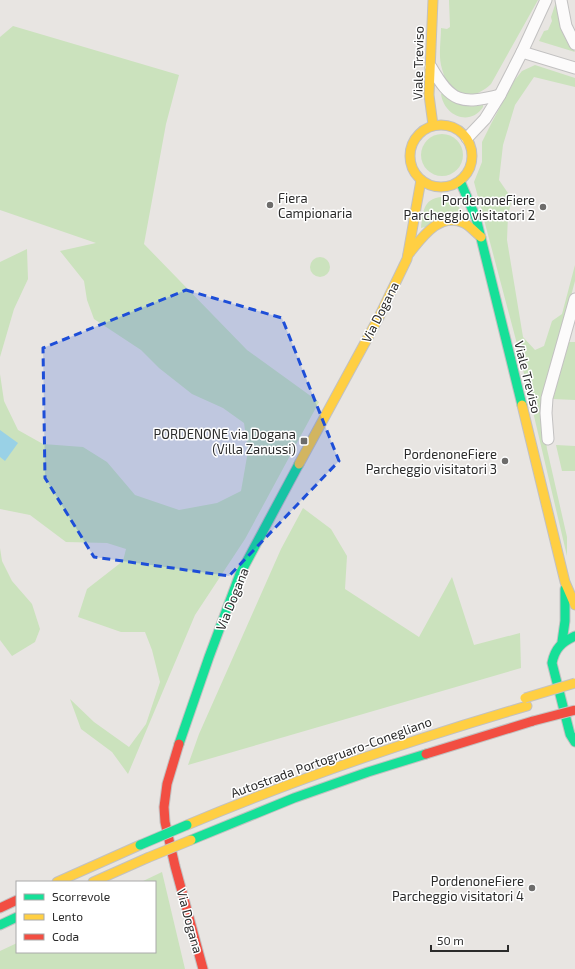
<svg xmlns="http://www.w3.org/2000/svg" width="575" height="969" viewBox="0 0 575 969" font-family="'Exo 2',sans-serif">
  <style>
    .green { fill: #cbe2bd }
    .water { fill: #99d1e6 }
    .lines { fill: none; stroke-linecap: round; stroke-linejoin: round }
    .street-casing { stroke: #c2c1c1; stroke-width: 13 }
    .fast-casing { stroke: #c2c1c1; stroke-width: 11 }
    .slow-casing { stroke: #c2c1c1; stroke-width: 11 }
    .jam-casing { stroke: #c2c1c1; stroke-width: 11 }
    .street { stroke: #fcfbfb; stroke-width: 11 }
    .fast { stroke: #16e098; stroke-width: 9 }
    .slow { stroke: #ffcf43; stroke-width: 9 }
    .jam { stroke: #f24e42; stroke-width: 9 }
    .fast-bridge-casing { stroke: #c5c3c2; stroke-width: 11; stroke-linecap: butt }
    .slow-bridge-casing { stroke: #c5c3c2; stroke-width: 11; stroke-linecap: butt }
    .jam-bridge-casing { stroke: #c5c3c2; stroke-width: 11; stroke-linecap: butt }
    .fast-bridge { stroke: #16e098; stroke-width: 9 }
    .slow-bridge { stroke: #ffcf43; stroke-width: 9 }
    .jam-bridge { stroke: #f24e42; stroke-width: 9 }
    .marked { fill: #1d4ed8; fill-opacity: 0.2; stroke: #1d4ed8; stroke-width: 3; stroke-dasharray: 8 5; stroke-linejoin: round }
    .poi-dot { fill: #6d6c6b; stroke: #fff; stroke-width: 1.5 }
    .labels { text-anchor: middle; stroke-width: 3; stroke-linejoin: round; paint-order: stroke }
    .street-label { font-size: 13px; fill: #2b2b2b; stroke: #fff }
    .poi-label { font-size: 13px; fill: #2b2b2b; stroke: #fff; text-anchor: end }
  </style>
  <rect width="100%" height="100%" fill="#e8e5e2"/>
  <g class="green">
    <path d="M449 0H538L491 84C470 104 449 96 442 69 438 56 441 41 441 28L447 29 450 27Z"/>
    <path d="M556 2 560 20 566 38 575 52 539 41 544 31 548 30 552 21 551 17Z"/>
    <path d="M13 26 179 75 166 124 144 244 247 350 319 402 245 539 195 615 128 774 112 752 81 729 70 699 94 722 129 747 146 724 160 682 152 650 145 632H121L78 617 87 589 123 561 126 549 107 543 66 542 30 515 0 509V374L4 401 18 430 43 444 83 447 107 462 135 495 179 510 217 503 241 491 248 451 244 423 223 408 192 394 159 368 141 350 94 319 87 300 84 281 60 251 96 243 0 210V37Z"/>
    <path d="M535 65 575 78V87L534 77 515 105 503 145 499 180 512 199 508 215 507 240 523 337 535 350 544 346 552 321 562 314 575 265V281L558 344 543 418 547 449 567 537V556L517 344 474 182 482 162V142L492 122 514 81 522 71Z"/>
    <path d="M443 93C454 106 468 108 483 105V107C470 127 444 116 441 94Z"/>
    <circle cx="442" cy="155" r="21"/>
    <path d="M441 197C452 200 461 205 464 217L421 228C423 212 423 199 441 197Z"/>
    <path d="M27 249 28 279 14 309 0 357V262Z"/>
    <circle cx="320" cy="267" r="10"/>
    <path d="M569 342H575V400L553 399Z"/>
    <path d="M556 445 575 446V471H562Z"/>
    <path d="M303 508 331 529 347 556 345 589 419 637 452 577 474 645 520 633 521 668 188 765 199 734 281 549Z"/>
    <path d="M0 548 2 561 12 581 32 604 40 629 35 642 12 656 0 640Z"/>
    <path d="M162 872 185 969H0V951L17 943V952H155V882H141Z"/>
  </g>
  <path class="water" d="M0 430 18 443 5 461 0 457Z"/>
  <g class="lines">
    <defs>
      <g id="street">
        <path d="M561 0 566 26 575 44"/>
        <path d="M522 52 575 68"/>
        <path d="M431 67C451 102 461 105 500 95"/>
        <path d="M467 138 485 119 500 95 522 52 546 0"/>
        <path d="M548 439 546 413 547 398 575 299"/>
      </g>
      <g id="fast">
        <path d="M460 181 476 218 522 405"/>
        <path d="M575 636C562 642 555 648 552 663L570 734 575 742"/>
        <path d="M562 642 565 621V589"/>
        <path d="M179 744 209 657 240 574 299 464"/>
        <path d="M191 840 294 798 368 772 426 754"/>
        <path d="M0 925 17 917"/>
      </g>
      <g id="slow">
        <path d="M433 0 429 95 433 125"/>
        <circle cx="441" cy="156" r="31"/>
        <path d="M408 255C421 239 439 211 464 223 470 226 476 233 481 237"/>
        <path d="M522 405 565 582 575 605"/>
        <path d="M299 464 379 317 407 259 421 180"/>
        <path d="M187 825C298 778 411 740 527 706"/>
        <path d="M57 882 140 845"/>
        <path d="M93 882 147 858"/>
      </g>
      <g id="jam">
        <path d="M179 744 167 784 164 807 165 822 175 866 203 969"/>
        <path d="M426 754 533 721"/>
        <path d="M0 908 17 900"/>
      </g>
    </defs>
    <use href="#street" class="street-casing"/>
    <use href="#fast" class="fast-casing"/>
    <use href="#slow" class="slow-casing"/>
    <use href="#jam" class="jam-casing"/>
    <use href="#street" class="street"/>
    <use href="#fast" class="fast"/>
    <use href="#slow" class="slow"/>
    <use href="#jam" class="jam"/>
    <defs>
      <path id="fast-bridge" d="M140 845 187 825"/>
      <g id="slow-bridge">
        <path d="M525 698 575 683"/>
        <path d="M147 858 191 840"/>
      </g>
      <path id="jam-bridge" d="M533 721 575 710"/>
    </defs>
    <use href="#fast-bridge" class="fast-bridge-casing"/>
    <use href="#slow-bridge" class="slow-bridge-casing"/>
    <use href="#jam-bridge" class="jam-bridge-casing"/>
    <use href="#fast-bridge" class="fast-bridge"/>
    <use href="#slow-bridge" class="slow-bridge"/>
    <use href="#jam-bridge" class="jam-bridge"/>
  </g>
  <path class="marked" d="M186 290 282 318 339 461 229 576 94 557 45 478 43 348Z"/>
  <g class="poi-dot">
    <circle cx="270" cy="205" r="4"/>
    <circle cx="543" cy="207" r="4"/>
    <rect x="300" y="437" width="8" height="8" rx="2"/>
    <circle cx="505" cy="461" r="4"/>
    <circle cx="532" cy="888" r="4"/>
  </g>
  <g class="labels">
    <g class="street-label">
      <text transform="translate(418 63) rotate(-89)" y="5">Viale Treviso</text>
      <text transform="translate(380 312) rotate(-63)" y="5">Via Dogana</text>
      <text transform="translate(528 377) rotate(76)" y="5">Viale Treviso</text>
      <text transform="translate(232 599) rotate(-68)" y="5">Via Dogana</text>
      <text transform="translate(331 757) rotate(-20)" y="5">Autostrada Portogruaro-Conegliano</text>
      <text transform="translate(190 921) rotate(75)" y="5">Via Dogana</text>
    </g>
    <g class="poi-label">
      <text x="278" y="203" text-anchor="start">Fiera<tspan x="278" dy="15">Campionaria</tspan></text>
      <text x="535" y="205">PordenoneFiere<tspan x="535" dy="15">Parcheggio visitatori 2</tspan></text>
      <text x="296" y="439">PORDENONE via Dogana<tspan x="296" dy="15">(Villa Zanussi)</tspan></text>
      <text x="497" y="459">PordenoneFiere<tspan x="497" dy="15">Parcheggio visitatori 3</tspan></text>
      <text x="524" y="886">PordenoneFiere<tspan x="524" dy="15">Parcheggio visitatori 4</tspan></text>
    </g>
  </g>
  <rect x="16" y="881" width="140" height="72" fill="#ffffff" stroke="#aaaaaa"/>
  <rect x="24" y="894" width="20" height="6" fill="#16e098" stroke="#aaaaaa"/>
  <text x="52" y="901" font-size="12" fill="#2b2b2b">Scorrevole</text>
  <rect x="24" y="914" width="20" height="6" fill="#ffcf43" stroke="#aaaaaa"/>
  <text x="52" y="921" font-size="12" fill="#2b2b2b">Lento</text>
  <rect x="24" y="934" width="20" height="6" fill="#f24e42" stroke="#aaaaaa"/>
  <text x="52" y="941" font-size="12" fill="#2b2b2b">Coda</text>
  <path d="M431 945v6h77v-6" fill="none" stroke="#2b2b2b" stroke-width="2"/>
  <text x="437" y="945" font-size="12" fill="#2b2b2b" stroke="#ffffff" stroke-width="3" paint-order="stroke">50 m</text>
</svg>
